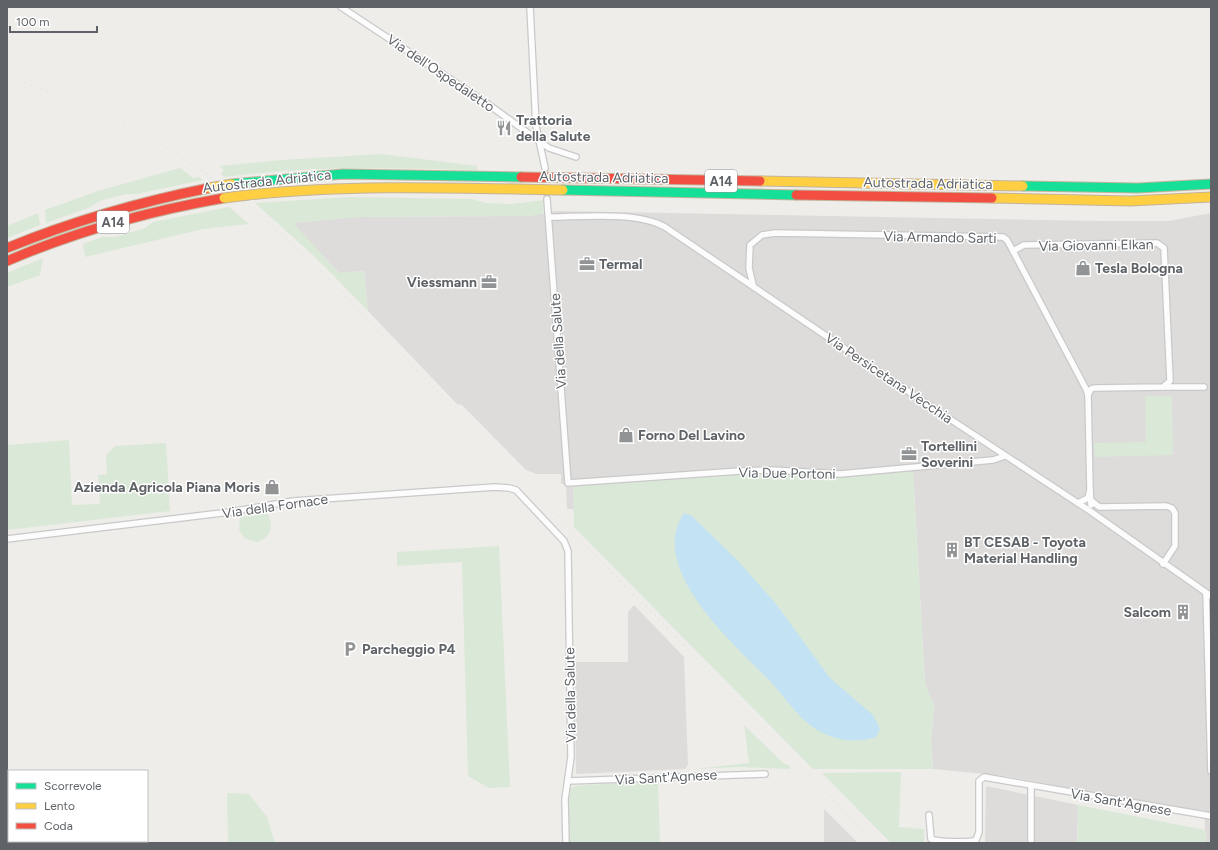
<svg xmlns="http://www.w3.org/2000/svg" width="1218" height="850" viewBox="0 0 1218 850" font-family="Figtree,sans-serif">
  <style>
    .industrial { fill: #dedcda }
    .green { fill: #dae8d7 }
    .water { fill: #c3e2f3 }
    .lines { fill: none; stroke-linecap: round; stroke-linejoin: round }
    .street-tunnel { stroke: #cacac9; stroke-width: 5.5; stroke-dasharray: 5.5 3; stroke-linecap: butt }
    .street-casing { stroke: #c9c9c9; stroke-width: 8 }
    .fast-casing { stroke: #c3b39a; stroke-width: 11 }
    .slow-casing { stroke: #c3b39a; stroke-width: 11 }
    .jam-casing { stroke: #c3b39a; stroke-width: 11 }
    .street { stroke: #fcfcfc; stroke-width: 5.5 }
    .fast { stroke: #16e098; stroke-width: 9 }
    .slow { stroke: #ffcf43; stroke-width: 9 }
    .jam { stroke: #f24e42; stroke-width: 9 }
    .rail { stroke: #e3e4e3; stroke-width: 1.5; stroke-dasharray: 1 5; stroke-linecap: butt }
    .slow-bridge-casing { stroke: #c3b39a; stroke-width: 11; stroke-linecap: butt }
    .slow-bridge { stroke: #ffcf43; stroke-width: 9 }
    .labels { text-anchor: middle; stroke-width: 3; stroke-linejoin: round; paint-order: stroke }
    .shield { fill: #fff; stroke: #8f9295; stroke-width: 1 }
    .shield-label { font-size: 13px; font-weight: bold; fill: #5f6367 }
    .street-label { font-size: 14px; fill: #5f6367; stroke: #fff }
    .poi-label { font-size: 14px; font-weight: bold; fill: #5f6367; stroke: #fff; text-anchor: start }
  </style>
  <rect width="100%" height="100%" fill="#eeedea"/>
  <g class="industrial">
    <path d="M556 211 1098 221H1169L1211 213V843H1206L1204 810 1181 809 1006 776 933 769 931 742 934 705 925 684 913 471 839 476 738 475 573 486 574 509H567L566 484H561V474H536L526 470 462 405 457 404 368 311 364 271 339 273 292 223 357 217 528 216Z"/>
    <path d="M634 605 684 657 688 765 685 769 576 774 575 662H628V612Z"/>
    <path d="M986 786 1078 805 1077 843H985Z"/>
    <path d="M824 809 858 843H824Z"/>
  </g>
  <g class="green">
    <path d="M381 154 477 166V170C392 168 309 165 225 177L221 174 224 170 219 166 282 160Z"/>
    <path d="M180 168 193 178 199 177 203 180 137 194H126L100 201 88 208 46 223 45 210 98 191Z"/>
    <path d="M349 197 472 199 486 203 512 204 544 200 543 214 528 216 357 217 293 223 339 273 364 271 368 311 315 257 255 203Z"/>
    <path d="M229 207 249 224 203 229 85 257 83 244 102 237H116L145 228 153 222Z"/>
    <path d="M38 213 40 225 7 238V226Z"/>
    <path d="M43 258 40 275 7 287V273Z"/>
    <path d="M1145 396H1172L1173 455 1095 457 1094 443 1146 442Z"/>
    <path d="M69 440 72 505 100 504 98 475 107 474 106 455 115 446 166 443 170 511 7 530V445Z"/>
    <path d="M913 471 925 684 934 705 931 742 933 769H813L574 527 573 486 738 475 839 476Z"/>
    <path d="M267 513C275 525 271 538 257 542L244 538 239 530 240 517Z"/>
    <path d="M499 546 510 787 489 788 468 776 462 562 397 566V552Z"/>
    <path d="M744 725 783 763 790 766V769L740 767 694 769 749 763Z"/>
    <path d="M901 772 899 827 924 829V843H927H891L822 773Z"/>
    <path d="M658 780 660 843H570L568 804 570 789 575 786Z"/>
    <path d="M227 793 249 794 267 817 275 843H218L228 842Z"/>
    <path d="M1078 805 1205 830 1206 843H1077Z"/>
  </g>
  <path class="water" d="M684 513 692 516 740 563 776 604 830 678 873 715 880 729 876 737C859 743 839 741 823 733 801 723 786 698 770 681 735 645 646 569 684 513Z"/>
  <g class="lines">
    <path class="street-tunnel" d="M545 168 547 199"/>
    <defs>
      <g id="street">
        <path d="M341 7 485 102 539 141 549 148 576 157"/>
        <path d="M530 7 536 126 545 168"/>
        <path d="M547 199 568 483 740 471 772 470 840 474 993 460 1005 456"/>
        <path d="M549 217C582 217 636 211 665 227L912 394 1090 511 1211 596"/>
        <path d="M1013 251 1024 245 1157 243 1164 248 1170 381 1163 387 1094 388 1091 389 1088 395"/>
        <path d="M753 285 749 268 750 245 762 235 775 233 1003 237 1007 240 1013 251 1086 389 1088 395 1090 490"/>
        <path d="M1163 387H1204"/>
        <path d="M1092 501 1099 507 1166 506 1172 508 1175 513V546L1163 564"/>
        <path d="M1078 503 1088 498 1090 490 1091 505"/>
        <path d="M7 539 230 512 293 501 495 487 509 488 516 490 564 541 568 551 571 757 565 799 566 843"/>
        <path d="M1206 593 1211 771"/>
        <path d="M568 781 765 774"/>
        <path d="M929 815 931 839C939 842 968 843 976 840L979 832V781L984 777 1211 816"/>
        <path d="M1031 843V786"/>
      </g>
      <g id="fast">
        <path d="M232 184 343 174 521 177"/>
        <path d="M1023 186 1138 188 1211 184"/>
        <path d="M563 190 796 195"/>
      </g>
      <g id="slow">
        <path d="M760 181 1023 186"/>
        <path d="M248 195C353 184 458 188 563 190"/>
        <path d="M992 198 1130 201 1211 197"/>
      </g>
      <g id="jam">
        <path d="M521 177 760 181"/>
        <path d="M796 195 992 198"/>
        <path d="M7 248C73 221 139 202 209 188"/>
        <path d="M7 261C77 231 149 211 224 198"/>
      </g>
    </defs>
    <use href="#street" class="street-casing"/>
    <use href="#fast" class="fast-casing"/>
    <use href="#slow" class="slow-casing"/>
    <use href="#jam" class="jam-casing"/>
    <use href="#street" class="street"/>
    <use href="#fast" class="fast"/>
    <use href="#slow" class="slow"/>
    <use href="#jam" class="jam"/>
    <path class="rail" d="M7 77C47 90 87 105 125 125 209 166 280 229 345 296L875 843"/>
    <defs>
      <g id="slow-bridge">
        <path d="M209 188 232 184"/>
        <path d="M224 198 248 195"/>
      </g>
    </defs>
    <use href="#slow-bridge" class="slow-bridge-casing"/>
    <use href="#slow-bridge" class="slow-bridge"/>
  </g>
  <defs>
    <symbol id="restaurant-bare" viewBox="-9 -9 18 18"><path d="M-5-6h1v4h1v-4h1v4h1v-4h1v5L-1.5 .5V6h-2V.5L-5-1ZM5-6V6H3V1.5H1.5Q1.5-4 5-6Z" fill="#919395" stroke="#fff" stroke-width="2.5" paint-order="stroke"/></symbol>
    <symbol id="office-bare" viewBox="-9 -9 18 18"><path d="M-6-3h4V-5.5h4V-3h4V5H-6ZM-1-4.5V-3h2v-1.5ZM-6 0V1H6V0Z" fill="#919395" stroke="#fff" stroke-width="2.5" paint-order="stroke"/></symbol>
    <symbol id="shop-bare" viewBox="-9 -9 18 18"><path d="M-5-2.5h2.3a2.7 3.5 0 0 1 5.4 0H5L5.5 6h-11ZM-1.5-2.5h3a1.5 2.3 0 0 0-3 0Z" fill="#919395" stroke="#fff" stroke-width="2.5" paint-order="stroke"/></symbol>
    <symbol id="building-bare" viewBox="-9 -9 18 18"><path d="M-4-6H4V6H1V3H-1V6H-4ZM-2.5-4.3h1.7v1.8h-1.7ZM.8-4.3h1.7v1.8H.8ZM-2.5-1h1.7V.8h-1.7ZM.8-1h1.7V.8H.8Z" fill="#919395" stroke="#fff" stroke-width="2.5" paint-order="stroke"/></symbol>
    <symbol id="parking-bare" viewBox="-9 -9 18 18"><path d="M-3.5-5.5H1a3.5 3.5 0 0 1 0 7H-1V5.5H-3.5ZM-1-3.4V-.6H.8a1.4 1.4 0 0 0 0-2.8Z" fill="#919395" stroke="#fff" stroke-width="2.5" paint-order="stroke"/></symbol>
  </defs>
  <g fill-rule="evenodd">
    <use href="#restaurant-bare" x="493" y="117" width="22" height="22"/>
    <use href="#office-bare" x="576" y="253" width="22" height="22"/>
    <use href="#shop-bare" x="1072" y="257" width="22" height="22"/>
    <use href="#office-bare" x="478" y="271" width="22" height="22"/>
    <use href="#shop-bare" x="615" y="424" width="22" height="22"/>
    <use href="#office-bare" x="898" y="443" width="22" height="22"/>
    <use href="#shop-bare" x="261" y="476" width="22" height="22"/>
    <use href="#building-bare" x="941" y="539" width="22" height="22"/>
    <use href="#building-bare" x="1172" y="601" width="22" height="22"/>
    <use href="#parking-bare" x="339" y="638" width="22" height="22"/>
  </g>
  <g class="labels">
    <g class="shield">
      <rect x="705" y="170" width="32" height="22" rx="3"/>
      <rect x="97" y="211" width="32" height="22" rx="3"/>
    </g>
    <g class="shield-label">
      <text x="721" y="186">A14</text>
      <text x="113" y="227">A14</text>
    </g>
    <g class="street-label">
      <text transform="translate(441 73) rotate(34)" y="5">Via dell'Ospedaletto</text>
      <text transform="translate(604 177) rotate(1)" y="5">Autostrada Adriatica</text>
      <text transform="translate(267 181) rotate(-6)" y="5">Autostrada Adriatica</text>
      <text transform="translate(928 183) rotate(1)" y="5">Autostrada Adriatica</text>
      <text transform="translate(940 237) rotate(1)" y="5">Via Armando Sarti</text>
      <text transform="translate(1096 245) rotate(-1)" y="5">Via Giovanni Elkan</text>
      <text transform="translate(558 341) rotate(-94)" y="5">Via della Salute</text>
      <text transform="translate(889 378) rotate(34)" y="5">Via Persicetana Vecchia</text>
      <text transform="translate(787 473) rotate(1)" y="5">Via Due Portoni</text>
      <text transform="translate(275 506) rotate(-8)" y="5">Via della Fornace</text>
      <text transform="translate(570 695) rotate(-91)" y="5">Via della Salute</text>
      <text transform="translate(666 777) rotate(-3)" y="5">Via Sant'Agnese</text>
      <text transform="translate(1121 802) rotate(10)" y="5">Via Sant'Agnese</text>
    </g>
    <g class="poi-label">
      <text x="516" y="125">Trattoria<tspan x="516" dy="16">della Salute</tspan></text>
      <text x="599" y="269">Termal</text>
      <text x="1095" y="273">Tesla Bologna</text>
      <text x="477" y="287" text-anchor="end">Viessmann</text>
      <text x="638" y="440">Forno Del Lavino</text>
      <text x="921" y="451">Tortellini<tspan x="921" dy="16">Soverini</tspan></text>
      <text x="260" y="492" text-anchor="end">Azienda Agricola Piana Moris</text>
      <text x="964" y="547">BT CESAB - Toyota<tspan x="964" dy="16">Material Handling</tspan></text>
      <text x="1171" y="617" text-anchor="end">Salcom</text>
      <text x="362" y="654">Parcheggio P4</text>
    </g>
  </g>
  <rect width="1218" height="850" fill="none" stroke="#5f6367" stroke-width="16"/>
  <rect x="8" y="770" width="140" height="72" fill="#ffffff" stroke="#bfc1c2"/>
  <rect x="16" y="783" width="20" height="6" fill="#16e098" stroke="#bfc1c2"/>
  <text x="44" y="790" font-size="12" fill="#5f6367">Scorrevole</text>
  <rect x="16" y="803" width="20" height="6" fill="#ffcf43" stroke="#bfc1c2"/>
  <text x="44" y="810" font-size="12" fill="#5f6367">Lento</text>
  <rect x="16" y="823" width="20" height="6" fill="#f24e42" stroke="#bfc1c2"/>
  <text x="44" y="830" font-size="12" fill="#5f6367">Coda</text>
  <path d="M10 26v6h87v-6" fill="none" stroke="#5f6367" stroke-width="2"/>
  <text x="16" y="26" font-size="12" fill="#5f6367" stroke="#ffffff" stroke-width="3" paint-order="stroke">100 m</text>
</svg>
